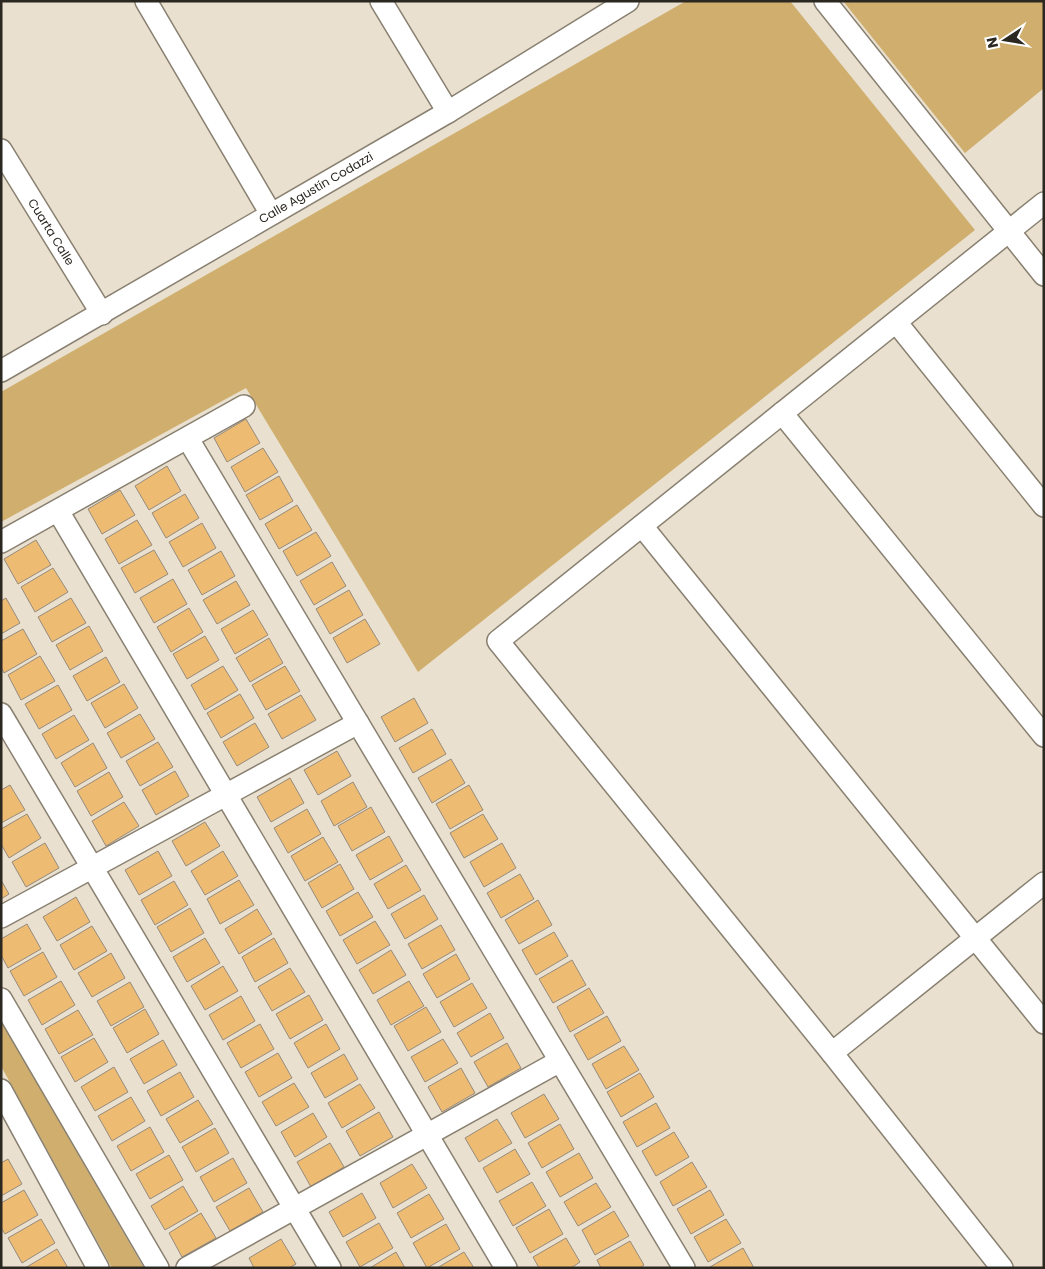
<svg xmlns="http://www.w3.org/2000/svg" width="1045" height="1269" viewBox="0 0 1045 1269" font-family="Poppins,sans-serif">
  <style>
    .green { fill: #cfae6e }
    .building { fill: #eebb73; stroke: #968b7c }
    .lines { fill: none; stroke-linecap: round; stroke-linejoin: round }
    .minor-casing { stroke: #898071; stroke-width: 24 }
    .minor { stroke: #fff; stroke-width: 21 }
    .labels { text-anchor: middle; stroke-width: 4; stroke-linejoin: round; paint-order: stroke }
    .street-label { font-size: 12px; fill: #2b2721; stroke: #fff }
  </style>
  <rect width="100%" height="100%" fill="#e9e0cf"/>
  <g class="green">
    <path d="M686 1H790L975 230 418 672 246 388 1 522V392Z"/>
    <path d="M843 1H1044V88L965 153Z"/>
    <path d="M1 1021 144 1268H112L1 1066Z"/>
  </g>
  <g class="building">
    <path d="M246 419 260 443 227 462 214 438Z"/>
    <path d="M263 448 278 472 245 492 231 467Z"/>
    <path d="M167 466 181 491 149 510 135 486Z"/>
    <path d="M279 476 293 501 260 520 246 495Z"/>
    <path d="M120 490 135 515 102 534 88 509Z"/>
    <path d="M185 494 199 518 166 538 152 513Z"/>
    <path d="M297 505 312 530 279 549 265 524Z"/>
    <path d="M137 520 152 545 119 564 105 539Z"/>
    <path d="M202 523 216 548 183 567 169 542Z"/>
    <path d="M316 532 331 556 297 576 283 551Z"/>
    <path d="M36 540 51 565 18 584 4 559Z"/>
    <path d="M154 550 168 574 135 593 121 568Z"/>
    <path d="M221 551 235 576 202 595 188 570Z"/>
    <path d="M332 562 346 586 314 605 300 581Z"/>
    <path d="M53 568 68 592 35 612 21 587Z"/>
    <path d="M173 579 187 604 154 623 140 598Z"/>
    <path d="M236 581 250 605 217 624 203 600Z"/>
    <path d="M349 590 363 615 330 634 316 609Z"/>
    <path d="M6 598 20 623 1 634V601Z"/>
    <path d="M71 598 86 623 52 642 38 617Z"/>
    <path d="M189 608 203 632 171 652 157 627Z"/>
    <path d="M253 610 268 635 235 654 221 629Z"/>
    <path d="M365 619 380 644 347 663 333 638Z"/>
    <path d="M89 626 103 651 70 670 56 645Z"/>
    <path d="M23 629 37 654 4 673 1 667V641Z"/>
    <path d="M205 636 219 660 187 679 173 654Z"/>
    <path d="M269 638 283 663 250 682 236 658Z"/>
    <path d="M40 656 55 681 21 700 8 675Z"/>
    <path d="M106 657 120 682 87 701 73 676Z"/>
    <path d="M223 666 238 690 205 710 191 685Z"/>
    <path d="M285 666 300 691 266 710 252 685Z"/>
    <path d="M124 684 138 708 105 728 91 703Z"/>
    <path d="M58 685 72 710 39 729 25 704Z"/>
    <path d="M240 694 254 718 221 738 207 713Z"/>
    <path d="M301 695 316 720 282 739 268 714Z"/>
    <path d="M414 698 428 723 395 742 381 717Z"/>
    <path d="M140 714 155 739 121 758 107 733Z"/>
    <path d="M74 715 89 740 56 759 42 734Z"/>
    <path d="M255 723 269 747 237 766 223 742Z"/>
    <path d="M432 729 446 754 413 773 399 748Z"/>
    <path d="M158 742 173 767 140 786 126 761Z"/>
    <path d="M93 743 107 768 75 787 61 763Z"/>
    <path d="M337 751 351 776 318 795 304 770Z"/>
    <path d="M451 759 465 783 432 803 418 778Z"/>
    <path d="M175 771 189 796 156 815 142 790Z"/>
    <path d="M109 772 123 797 91 816 77 791Z"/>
    <path d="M290 778 304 803 271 822 257 797Z"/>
    <path d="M353 782 367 807 334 826 321 801Z"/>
    <path d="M10 785 25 810 1 823V790Z"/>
    <path d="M469 785 483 810 450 829 436 804Z"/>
    <path d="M124 802 139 826 106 846 92 821Z"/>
    <path d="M371 807 385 832 352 851 338 826Z"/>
    <path d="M307 809 321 834 288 853 274 828Z"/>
    <path d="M27 814 41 838 9 858 1 844V829Z"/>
    <path d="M483 814 498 839 464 858 450 833Z"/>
    <path d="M205 822 220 846 186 866 172 841Z"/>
    <path d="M389 836 403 861 370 880 356 855Z"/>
    <path d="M323 837 338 862 305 881 291 856Z"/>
    <path d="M45 843 59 868 26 887 12 862Z"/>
    <path d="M502 843 516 868 484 887 470 862Z"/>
    <path d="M158 851 172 876 139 895 125 870Z"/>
    <path d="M223 851 238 876 205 895 191 871Z"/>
    <path d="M340 864 354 889 322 908 308 883Z"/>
    <path d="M406 865 421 890 388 909 374 884Z"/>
    <path d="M520 874 534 899 501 918 487 893Z"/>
    <path d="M1 880 9 894 1 899Z"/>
    <path d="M239 880 254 905 220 924 207 899Z"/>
    <path d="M174 881 188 905 155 925 141 900Z"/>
    <path d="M358 892 373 917 340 936 326 911Z"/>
    <path d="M424 895 438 919 405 939 391 914Z"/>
    <path d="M76 897 90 922 57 941 43 917Z"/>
    <path d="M538 900 552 925 519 944 505 920Z"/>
    <path d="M190 908 204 933 171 952 157 927Z"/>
    <path d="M257 909 272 934 239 954 225 929Z"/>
    <path d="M375 921 390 945 357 964 343 940Z"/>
    <path d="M27 924 41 949 8 968 1 955V939Z"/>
    <path d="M441 925 455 950 422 969 408 944Z"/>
    <path d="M92 926 107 951 74 970 60 945Z"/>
    <path d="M554 932 568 956 536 975 522 950Z"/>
    <path d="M205 938 220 963 187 982 173 957Z"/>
    <path d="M274 938 288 963 255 982 242 957Z"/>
    <path d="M391 950 406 975 373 994 359 970Z"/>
    <path d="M43 952 57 977 24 996 10 971Z"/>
    <path d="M111 953 125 978 92 997 78 973Z"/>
    <path d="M456 954 470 979 437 998 423 974Z"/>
    <path d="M572 960 586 985 553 1003 539 979Z"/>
    <path d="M223 966 238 991 205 1010 191 986Z"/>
    <path d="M290 968 305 992 272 1011 258 987Z"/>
    <path d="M61 981 75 1005 42 1025 28 1000Z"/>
    <path d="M409 981 424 1006 391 1025 377 1000Z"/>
    <path d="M130 982 144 1007 111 1026 97 1001Z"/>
    <path d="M472 983 487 1008 454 1027 440 1002Z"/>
    <path d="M589 988 604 1013 570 1032 557 1007Z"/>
    <path d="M309 995 323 1020 290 1039 276 1014Z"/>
    <path d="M241 996 255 1021 223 1040 209 1015Z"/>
    <path d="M426 1007 441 1032 408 1051 394 1026Z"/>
    <path d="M145 1009 159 1034 127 1053 113 1028Z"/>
    <path d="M78 1010 93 1035 59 1054 45 1029Z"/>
    <path d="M490 1013 504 1038 471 1057 457 1033Z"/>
    <path d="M607 1016 621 1041 588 1060 574 1035Z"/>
    <path d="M260 1024 274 1049 241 1068 227 1043Z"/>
    <path d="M326 1024 340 1049 308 1068 294 1043Z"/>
    <path d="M94 1038 108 1062 75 1082 61 1057Z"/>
    <path d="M443 1039 458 1063 425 1082 411 1057Z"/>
    <path d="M163 1040 177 1065 144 1084 130 1059Z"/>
    <path d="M507 1043 521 1068 488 1087 474 1062Z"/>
    <path d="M624 1046 639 1070 606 1089 592 1064Z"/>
    <path d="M278 1053 292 1078 259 1097 245 1072Z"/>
    <path d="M344 1054 358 1079 325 1098 311 1073Z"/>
    <path d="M114 1067 128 1092 95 1111 81 1087Z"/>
    <path d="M461 1068 475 1093 442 1112 428 1087Z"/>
    <path d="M180 1072 194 1097 161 1116 147 1091Z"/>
    <path d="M640 1073 654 1097 621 1117 607 1092Z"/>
    <path d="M294 1083 309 1107 276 1126 262 1102Z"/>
    <path d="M360 1084 375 1108 342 1128 328 1103Z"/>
    <path d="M544 1094 559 1119 525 1138 511 1113Z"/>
    <path d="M131 1097 145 1121 112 1141 98 1116Z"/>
    <path d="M198 1100 213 1124 180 1143 166 1119Z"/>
    <path d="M656 1103 670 1128 637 1147 623 1122Z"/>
    <path d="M379 1112 393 1137 360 1156 346 1131Z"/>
    <path d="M313 1113 327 1137 295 1157 281 1132Z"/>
    <path d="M497 1119 512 1143 479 1162 465 1138Z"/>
    <path d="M560 1124 574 1149 542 1168 528 1143Z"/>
    <path d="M150 1127 164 1152 131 1171 117 1146Z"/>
    <path d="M215 1128 229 1153 196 1172 182 1147Z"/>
    <path d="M674 1132 689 1157 656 1176 642 1151Z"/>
    <path d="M330 1143 344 1167 311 1187 297 1162Z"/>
    <path d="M515 1149 530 1174 497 1193 483 1168Z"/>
    <path d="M579 1153 593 1178 560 1197 546 1172Z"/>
    <path d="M169 1155 183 1180 150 1199 136 1174Z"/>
    <path d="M233 1158 247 1183 214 1202 200 1177Z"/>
    <path d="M8 1159 22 1184 1 1196V1163Z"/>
    <path d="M692 1162 707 1187 673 1206 660 1182Z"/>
    <path d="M412 1164 427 1188 393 1208 380 1183Z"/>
    <path d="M532 1182 546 1206 513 1226 499 1201Z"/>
    <path d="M596 1183 611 1207 578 1226 564 1202Z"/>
    <path d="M183 1186 198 1211 165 1230 151 1206Z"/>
    <path d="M249 1188 263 1212 230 1231 216 1207Z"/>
    <path d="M24 1190 38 1215 5 1234 1 1228V1203Z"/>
    <path d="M710 1190 724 1215 691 1234 677 1209Z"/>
    <path d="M362 1193 376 1218 343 1237 329 1212Z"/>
    <path d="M429 1194 444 1219 411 1238 397 1213Z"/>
    <path d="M549 1209 563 1234 530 1253 516 1228Z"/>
    <path d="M614 1211 629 1236 595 1255 582 1230Z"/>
    <path d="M201 1213 216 1238 182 1257 169 1233Z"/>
    <path d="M41 1219 55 1243 22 1263 8 1238Z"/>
    <path d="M726 1219 741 1243 708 1262 694 1237Z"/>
    <path d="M379 1223 393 1248 360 1267 346 1242Z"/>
    <path d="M446 1224 460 1249 427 1268 413 1243Z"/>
    <path d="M566 1238 580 1262 571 1268H539L533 1257Z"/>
    <path d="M281 1239 296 1264 289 1268H254L249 1258Z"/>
    <path d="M630 1241 644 1265 640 1268H601L597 1260Z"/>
    <path d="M743 1248 754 1268H711L710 1267Z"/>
    <path d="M57 1249 68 1268H25Z"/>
    <path d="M396 1252 405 1268H370Z"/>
    <path d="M464 1252 474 1268H437Z"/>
  </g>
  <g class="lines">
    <defs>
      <g id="minor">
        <path d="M146 1 271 214"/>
        <path d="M381 1 448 112"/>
        <path d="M825 1 1044 275"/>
        <path d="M1 150 102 314"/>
        <path d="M896 322 1044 506"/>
        <path d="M1 371 448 112 628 1"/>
        <path d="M782 413 1044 736"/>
        <path d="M188 439 684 1268"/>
        <path d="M58 511 506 1268"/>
        <path d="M642 526 1044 1023"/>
        <path d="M1 542 244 406"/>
        <path d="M1 714 330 1268"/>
        <path d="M1 917 358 723"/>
        <path d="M1 999 158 1268"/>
        <path d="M832 1053 1044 883"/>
        <path d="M1 1090 98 1268"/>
        <path d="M187 1268 560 1061"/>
        <path d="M1002 1268 832 1053 498 641 1044 203"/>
      </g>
    </defs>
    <use href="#minor" class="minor-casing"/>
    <use href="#minor" class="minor"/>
  </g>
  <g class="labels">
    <g class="street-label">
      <text transform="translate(316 188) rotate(-30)" y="4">Calle Agustín Codazzi</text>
      <text transform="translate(51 232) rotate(58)" y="4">Cuarta Calle</text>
    </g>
  </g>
  <rect width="1045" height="1269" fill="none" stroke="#2b2721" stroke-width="5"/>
  <g transform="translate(1005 40) rotate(258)" stroke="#ffffff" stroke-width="4" paint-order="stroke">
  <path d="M0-4L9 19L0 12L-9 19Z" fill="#2b2721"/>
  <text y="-8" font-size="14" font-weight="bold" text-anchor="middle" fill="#2b2721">N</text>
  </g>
</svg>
